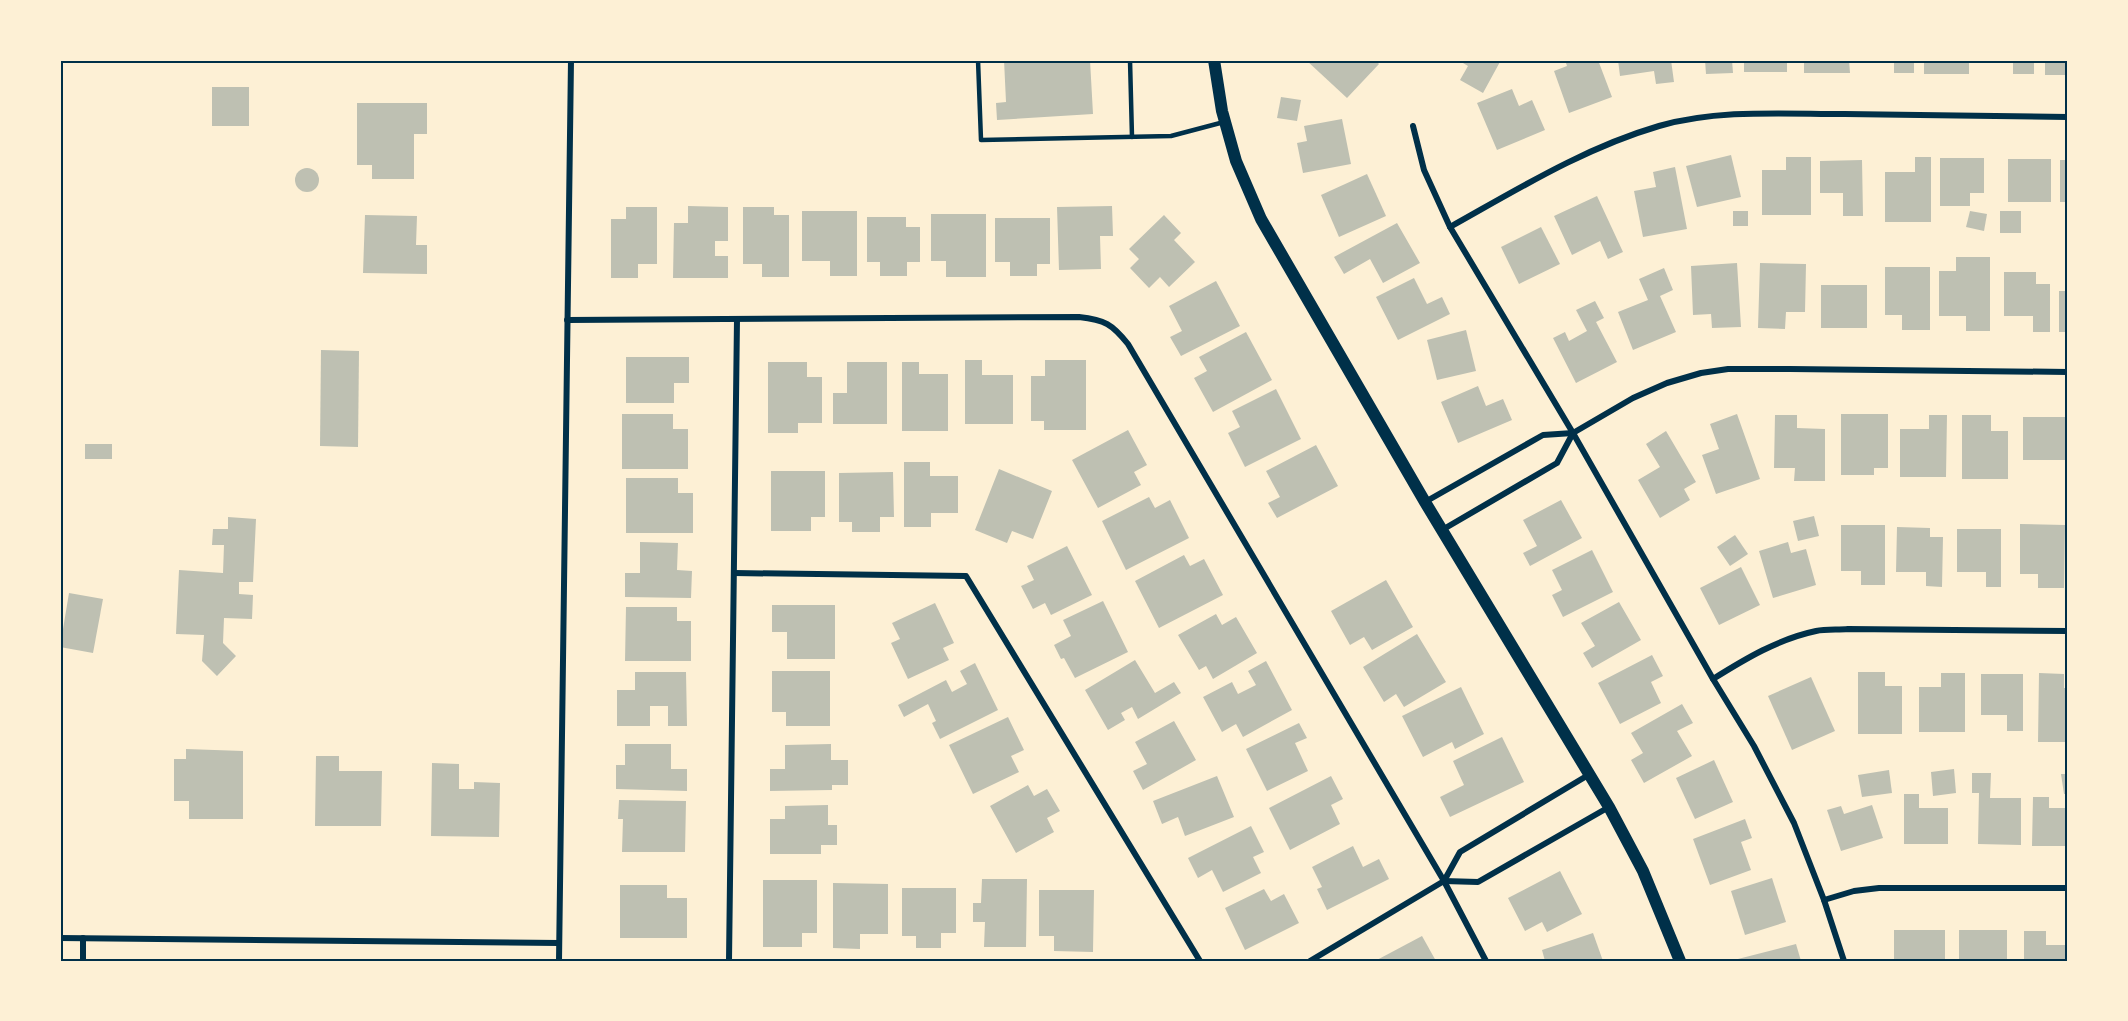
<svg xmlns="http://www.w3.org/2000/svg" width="2128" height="1021" viewBox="0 0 2128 1021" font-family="'Roboto Serif',serif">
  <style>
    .building { fill: #bec0b2 }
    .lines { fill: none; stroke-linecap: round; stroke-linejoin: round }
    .service { stroke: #003049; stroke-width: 4.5 }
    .minor { stroke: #003049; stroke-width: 6 }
    .secondary { stroke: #003049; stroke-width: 12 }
    .neatline { fill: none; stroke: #003049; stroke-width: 2 }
  </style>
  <rect width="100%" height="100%" fill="#fdf0d5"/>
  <g class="building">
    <path d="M1004 60H1090L1093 114 997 120 996 103 1006 102Z"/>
    <path d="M1306 60H1375L1379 64 1347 98Z"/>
    <path d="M1458 60H1501L1483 93 1460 80 1468 66Z"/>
    <path d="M1565 60H1598L1612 97 1569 113 1554 71 1567 66Z"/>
    <path d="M1618 60H1671L1674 82 1656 84 1654 71 1620 76Z"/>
    <path d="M1705 60H1732L1733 73 1706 74Z"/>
    <rect x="1744" y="60" width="43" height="12"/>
    <path d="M1804 60H1849L1850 73H1804Z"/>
    <rect x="1894" y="60" width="20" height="13"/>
    <rect x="1924" y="60" width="45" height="14"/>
    <rect x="2013" y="60" width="21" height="14"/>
    <rect x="2045" y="60" width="23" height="15"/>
    <rect x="212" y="87" width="37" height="39"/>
    <path d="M1512 89 1519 106 1532 100 1545 130 1497 150 1477 103Z"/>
    <path d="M1281 97 1301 100 1297 121 1277 118Z"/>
    <path d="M357 103H427V134H414V179H372V165H357Z"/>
    <path d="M1342 119 1351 164 1303 173 1297 143 1307 141 1304 126Z"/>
    <path d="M1731 155 1741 197 1697 207 1686 166Z"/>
    <path d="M1786 157H1811V215H1762V170H1786Z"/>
    <path d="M1915 157H1931V222H1885V172H1915Z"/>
    <path d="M1940 158H1984V193H1970V206H1940Z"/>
    <rect x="2008" y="159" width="43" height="43"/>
    <path d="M1862 160 1863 216H1843V193H1820V161Z"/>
    <rect x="2060" y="160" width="8" height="42"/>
    <path d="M1675 167 1687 229 1643 237 1634 191 1656 187 1653 172Z"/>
    <circle cx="307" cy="180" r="12"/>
    <path d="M1367 174 1386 216 1339 237 1321 195Z"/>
    <path d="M1597 196 1623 252 1608 259 1600 241 1572 255 1554 216Z"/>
    <path d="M688 206 728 207V241H715V256H728V278H673L674 223H688Z"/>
    <path d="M1112 206 1113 236H1100L1101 269 1059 270 1057 207Z"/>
    <path d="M626 207H657V264H638V278H611V219H626Z"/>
    <path d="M743 207H774V215H789V277H762V264H743Z"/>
    <path d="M802 211H857V276H830V261H802Z"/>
    <rect x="1733" y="211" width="15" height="15"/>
    <path d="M1970 211 1987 214 1984 231 1966 227Z"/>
    <rect x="2000" y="211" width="21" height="22"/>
    <path d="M931 214H986V277H946V261H931Z"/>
    <path d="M365 215 417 216 416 245H427V274L363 273Z"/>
    <path d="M1164 215 1181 233 1174 240 1195 262 1169 287 1160 277 1149 288 1130 268 1139 259 1129 249Z"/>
    <path d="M867 217H906V227H920V262H907V276H880V262H867Z"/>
    <path d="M995 218H1050V264H1037V276H1010V262H995Z"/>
    <path d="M1397 223 1420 263 1383 283 1370 259 1344 274 1334 257Z"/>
    <path d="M1541 227 1560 264 1519 284 1501 247Z"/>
    <path d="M1956 257H1990V331H1966V316H1939V271H1956Z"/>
    <path d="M1737 263 1741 327 1712 328 1711 314 1693 315 1691 266Z"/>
    <path d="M1760 263 1806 264 1805 312H1786L1785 329 1758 328Z"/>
    <path d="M1885 267H1930V330H1902V315H1885Z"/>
    <path d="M1664 268 1673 290 1660 296 1676 332 1633 350 1618 312 1648 300 1639 279Z"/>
    <path d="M2004 272H2036V284H2050V332H2033V316H2004Z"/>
    <path d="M1414 278 1427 304 1442 297 1450 314 1398 340 1376 297Z"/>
    <path d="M1216 281 1240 326 1181 356 1170 337 1182 331 1169 306Z"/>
    <rect x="1821" y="285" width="46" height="43"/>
    <rect x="2059" y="291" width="9" height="41"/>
    <path d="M1595 301 1604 318 1596 322 1617 362 1576 383 1553 338 1565 332 1569 341 1587 331 1576 310Z"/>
    <path d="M1466 330 1476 371 1437 380 1427 340Z"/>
    <path d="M1246 332 1272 380 1213 412 1194 378 1207 371 1199 357Z"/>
    <path d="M321 350 359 351 358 447 320 446Z"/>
    <path d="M626 357H689V383H674V403H626Z"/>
    <path d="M965 360H982V375H1013V424H965Z"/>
    <path d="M1045 360H1086V430H1044V421H1031V376H1045Z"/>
    <path d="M768 362H807V377H822V423H798V433H768Z"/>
    <path d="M847 362H887V424H833V393H847Z"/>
    <path d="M902 362H919V374H948V431H902Z"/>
    <path d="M1478 386 1486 406 1503 399 1512 420 1458 443 1441 402Z"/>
    <path d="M1276 389 1301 439 1245 467 1228 433 1240 427 1232 411Z"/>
    <path d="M622 414H673V429H688V469H622Z"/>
    <path d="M1737 414 1760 479 1716 494 1702 455 1719 449 1710 424Z"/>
    <path d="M1841 414H1888V468H1874V475H1841Z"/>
    <path d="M1775 415H1797V428L1825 429V481H1794L1795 468H1774Z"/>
    <path d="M1929 415H1947L1946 477H1900V429H1929Z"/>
    <path d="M1962 415H1991V431H2008V479H1962Z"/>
    <rect x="2023" y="417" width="45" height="43"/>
    <path d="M1128 430 1147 465 1134 472 1141 485 1098 508 1072 460Z"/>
    <path d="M1666 431 1696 482 1684 489 1690 500 1660 518 1638 480 1660 467 1646 444Z"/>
    <rect x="85" y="444" width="27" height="15"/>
    <path d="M1316 445 1338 486 1277 518 1268 503 1280 497 1266 471Z"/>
    <path d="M904 462H930V476H958V513H931V527H904Z"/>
    <path d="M999 469 1052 491 1033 539 1012 531 1007 543 975 530Z"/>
    <path d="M771 471H825V517H811V531H771Z"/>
    <path d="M893 472 894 517H880V532H852V522H839V473Z"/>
    <path d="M626 478H678V493H693V533H626Z"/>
    <path d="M1149 497 1155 508 1170 500 1189 538 1126 570 1102 521Z"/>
    <path d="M1561 500 1582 538 1530 566 1523 553 1537 546 1523 520Z"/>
    <path d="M1814 516 1819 536 1798 541 1793 521Z"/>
    <path d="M228 517 256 519 253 582H239V594L253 595 252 619 224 618 223 643 236 656 217 676 202 661 204 635 176 634 179 570 223 573 224 545H212L213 529H228Z"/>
    <path d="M2020 524 2065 525 2064 588H2038V574H2020Z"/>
    <path d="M1841 525H1885V585H1861V571H1841Z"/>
    <path d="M1897 527 1930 528V537H1943L1942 587 1926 586V572H1896Z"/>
    <path d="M1957 529H2001V587H1986V572H1957Z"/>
    <path d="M1735 535 1748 554 1730 566 1717 547Z"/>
    <path d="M640 542 678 543 677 570 692 571 691 598 625 597V573H640Z"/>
    <path d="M1788 542 1791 553 1806 549 1816 585 1773 598 1759 551Z"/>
    <path d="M1067 546 1092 595 1051 615 1045 603 1033 609 1021 586 1034 580 1027 566Z"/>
    <path d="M1592 550 1613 592 1563 617 1552 595 1562 590 1552 570Z"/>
    <path d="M1184 555 1190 566 1204 559 1223 595 1159 628 1135 581Z"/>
    <path d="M1741 567 1760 605 1719 625 1700 588Z"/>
    <path d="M1386 580 1413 627 1372 650 1364 637 1350 645 1331 611Z"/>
    <path d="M69 593 103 599 93 653 60 647Z"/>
    <path d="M1103 601 1128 652 1075 678 1064 658 1061 659 1054 645 1071 636 1063 620Z"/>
    <path d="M1619 602 1641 640 1592 668 1583 653 1595 646 1581 623Z"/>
    <path d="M935 603 954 643 943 648 949 660 908 679 891 643 900 639 892 623Z"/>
    <path d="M772 605H835V659H787V632H772Z"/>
    <path d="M626 607H677V621H691V661H625Z"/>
    <path d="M1216 614 1222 625 1236 617 1257 653 1213 679 1206 666 1199 670 1178 635Z"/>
    <path d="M1417 634 1446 682 1404 707 1396 694 1384 702 1363 667Z"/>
    <path d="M1652 655 1663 676 1651 682 1661 703 1620 724 1598 683Z"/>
    <path d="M1135 660 1155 693 1174 682 1181 693 1138 719 1132 707 1121 713 1125 720 1108 730 1085 690Z"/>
    <path d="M1266 661 1292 710 1243 737 1236 724 1222 732 1203 697 1232 682 1238 694 1256 685 1248 671Z"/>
    <path d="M975 663 998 710 940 739 932 723 936 721 928 704 904 717 898 705 946 680 952 692 967 684 960 671Z"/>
    <path d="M772 671H830V726H786V712H772Z"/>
    <path d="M635 672H686L687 726H668V706H650V726H617V690H635Z"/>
    <path d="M1858 672H1885V686H1902V734H1858Z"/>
    <path d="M1941 673H1965V732H1919V687H1941Z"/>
    <path d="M2039 673 2064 674V688H2068V742H2038Z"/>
    <path d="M1981 674H2023V731H2007V715H1981Z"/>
    <path d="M1811 677 1835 731 1792 750 1768 696Z"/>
    <path d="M1461 687 1484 734 1455 749 1452 742 1423 757 1402 716Z"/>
    <path d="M1682 704 1693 723 1677 731 1692 756 1644 783 1631 760 1643 753 1631 733Z"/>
    <path d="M1008 717 1024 750 1011 756 1019 772 973 794 949 745Z"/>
    <path d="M1174 721 1196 760 1143 790 1133 771 1147 764 1135 742Z"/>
    <path d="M1299 723 1307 738 1295 743 1308 771 1267 791 1246 749Z"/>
    <path d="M1502 737 1524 782 1450 817 1440 797 1464 785 1453 761Z"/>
    <path d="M625 744H671V769H687V791L616 789V765H625Z"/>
    <path d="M831 744V760H848V785H832V790L770 791V769H785V745Z"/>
    <path d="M186 749 243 751V819H189V801H174V759H186Z"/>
    <path d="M316 756H339V771H382L381 826H315Z"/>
    <path d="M1714 760 1733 802 1695 819 1676 778Z"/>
    <path d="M432 763 459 764V789H474V782L500 783 499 837 431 836Z"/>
    <path d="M1954 769 1956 793 1933 796 1931 772Z"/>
    <path d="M1889 770 1892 793 1862 797 1858 775Z"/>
    <path d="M1972 773H1991L1990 798H2021V845L1978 844 1979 793H1972Z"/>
    <path d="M2061 774H2068V794H2064Z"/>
    <path d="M1217 776 1234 817 1185 836 1178 817 1162 824 1153 801Z"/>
    <path d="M1331 776 1343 799 1331 805 1340 824 1290 850 1269 808Z"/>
    <path d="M1028 785 1034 796 1047 789 1060 811 1047 818 1054 832 1016 853 990 806Z"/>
    <path d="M1904 794H1919V808H1948V844H1904Z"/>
    <path d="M2033 797H2049V808H2068V846H2032Z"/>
    <path d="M619 800 686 801 685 852H622L623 819H618Z"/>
    <path d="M828 805V825H837V845H821V854H770V819H785V806Z"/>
    <path d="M1872 805 1883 838 1841 851 1827 810 1841 806 1844 814Z"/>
    <path d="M1745 819 1752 838 1741 842 1751 870 1710 885 1693 839Z"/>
    <path d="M1251 826 1264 852 1253 857 1261 873 1223 892 1212 870 1198 878 1188 858Z"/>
    <path d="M1353 846 1363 867 1379 859 1389 879 1327 910 1317 889 1322 887 1312 867Z"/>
    <path d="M1560 871 1582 914 1547 932 1542 922 1525 931 1508 898Z"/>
    <path d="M1772 878 1786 922 1745 935 1731 891Z"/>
    <path d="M982 879H1027L1026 947H984L985 922H973V903H981Z"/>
    <path d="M763 880H817V933H802V947H763Z"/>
    <path d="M833 883 888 884V934H860V949L833 948Z"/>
    <path d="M620 885H667V898H687V938H620Z"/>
    <path d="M902 888H956V933H941V948H916V936H902Z"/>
    <path d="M1264 889 1271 901 1284 894 1299 923 1245 950 1225 908Z"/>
    <path d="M1039 890H1094L1093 952 1054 951V936H1039Z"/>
    <rect x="1894" y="930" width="51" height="31"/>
    <rect x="1959" y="930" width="48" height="31"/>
    <path d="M2024 931H2046V945H2068V961H2024Z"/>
    <path d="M1593 933 1603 961H1545L1542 950Z"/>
    <path d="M1422 936 1436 961H1375Z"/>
    <path d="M1796 944 1801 961H1734V960Z"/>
    <rect x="627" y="959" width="46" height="2"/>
  </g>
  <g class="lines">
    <g class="service">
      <path d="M978 60 981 140 1171 136 1224 122"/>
      <path d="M1130 60 1132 137"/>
    </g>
    <g class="minor">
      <path d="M1413 126 1424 170 1450 227 1573 433 1713 679 1754 746 1794 823 1824 900 1844 961"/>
      <path d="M1450 227C1518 189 1584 148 1659 126 1719 109 1783 114 1845 114 1919 115 1994 116 2068 117"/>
      <path d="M567 320 1079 317C1105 320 1112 324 1128 344L1444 881 1486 961"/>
      <path d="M1425 502 1543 435 1573 433 1633 398 1667 383 1701 373 1728 369H1790L2068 372"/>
      <path d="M1442 530 1557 463 1573 433"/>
      <path d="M734 573 966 576 1200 961"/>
      <path d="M1713 679C1745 659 1778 639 1816 631 1826 629 1838 630 1848 629L2068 631"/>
      <path d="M1444 881 1478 882 1609 807"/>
      <path d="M1824 900 1854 891 1879 888H2068"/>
      <path d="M60 938 559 943"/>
      <path d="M83 938V961"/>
      <path d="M559 961 571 60"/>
      <path d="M729 961 737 319"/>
      <path d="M1310 961 1444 881 1460 852 1590 774"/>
    </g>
    <path class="secondary" d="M1214 60 1222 111 1236 161 1261 219 1425 502 1609 807 1643 871 1680 961"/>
  </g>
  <rect width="2128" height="1021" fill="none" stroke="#fdf0d5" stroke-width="123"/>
  <rect x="62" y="62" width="2004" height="898" class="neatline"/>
</svg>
